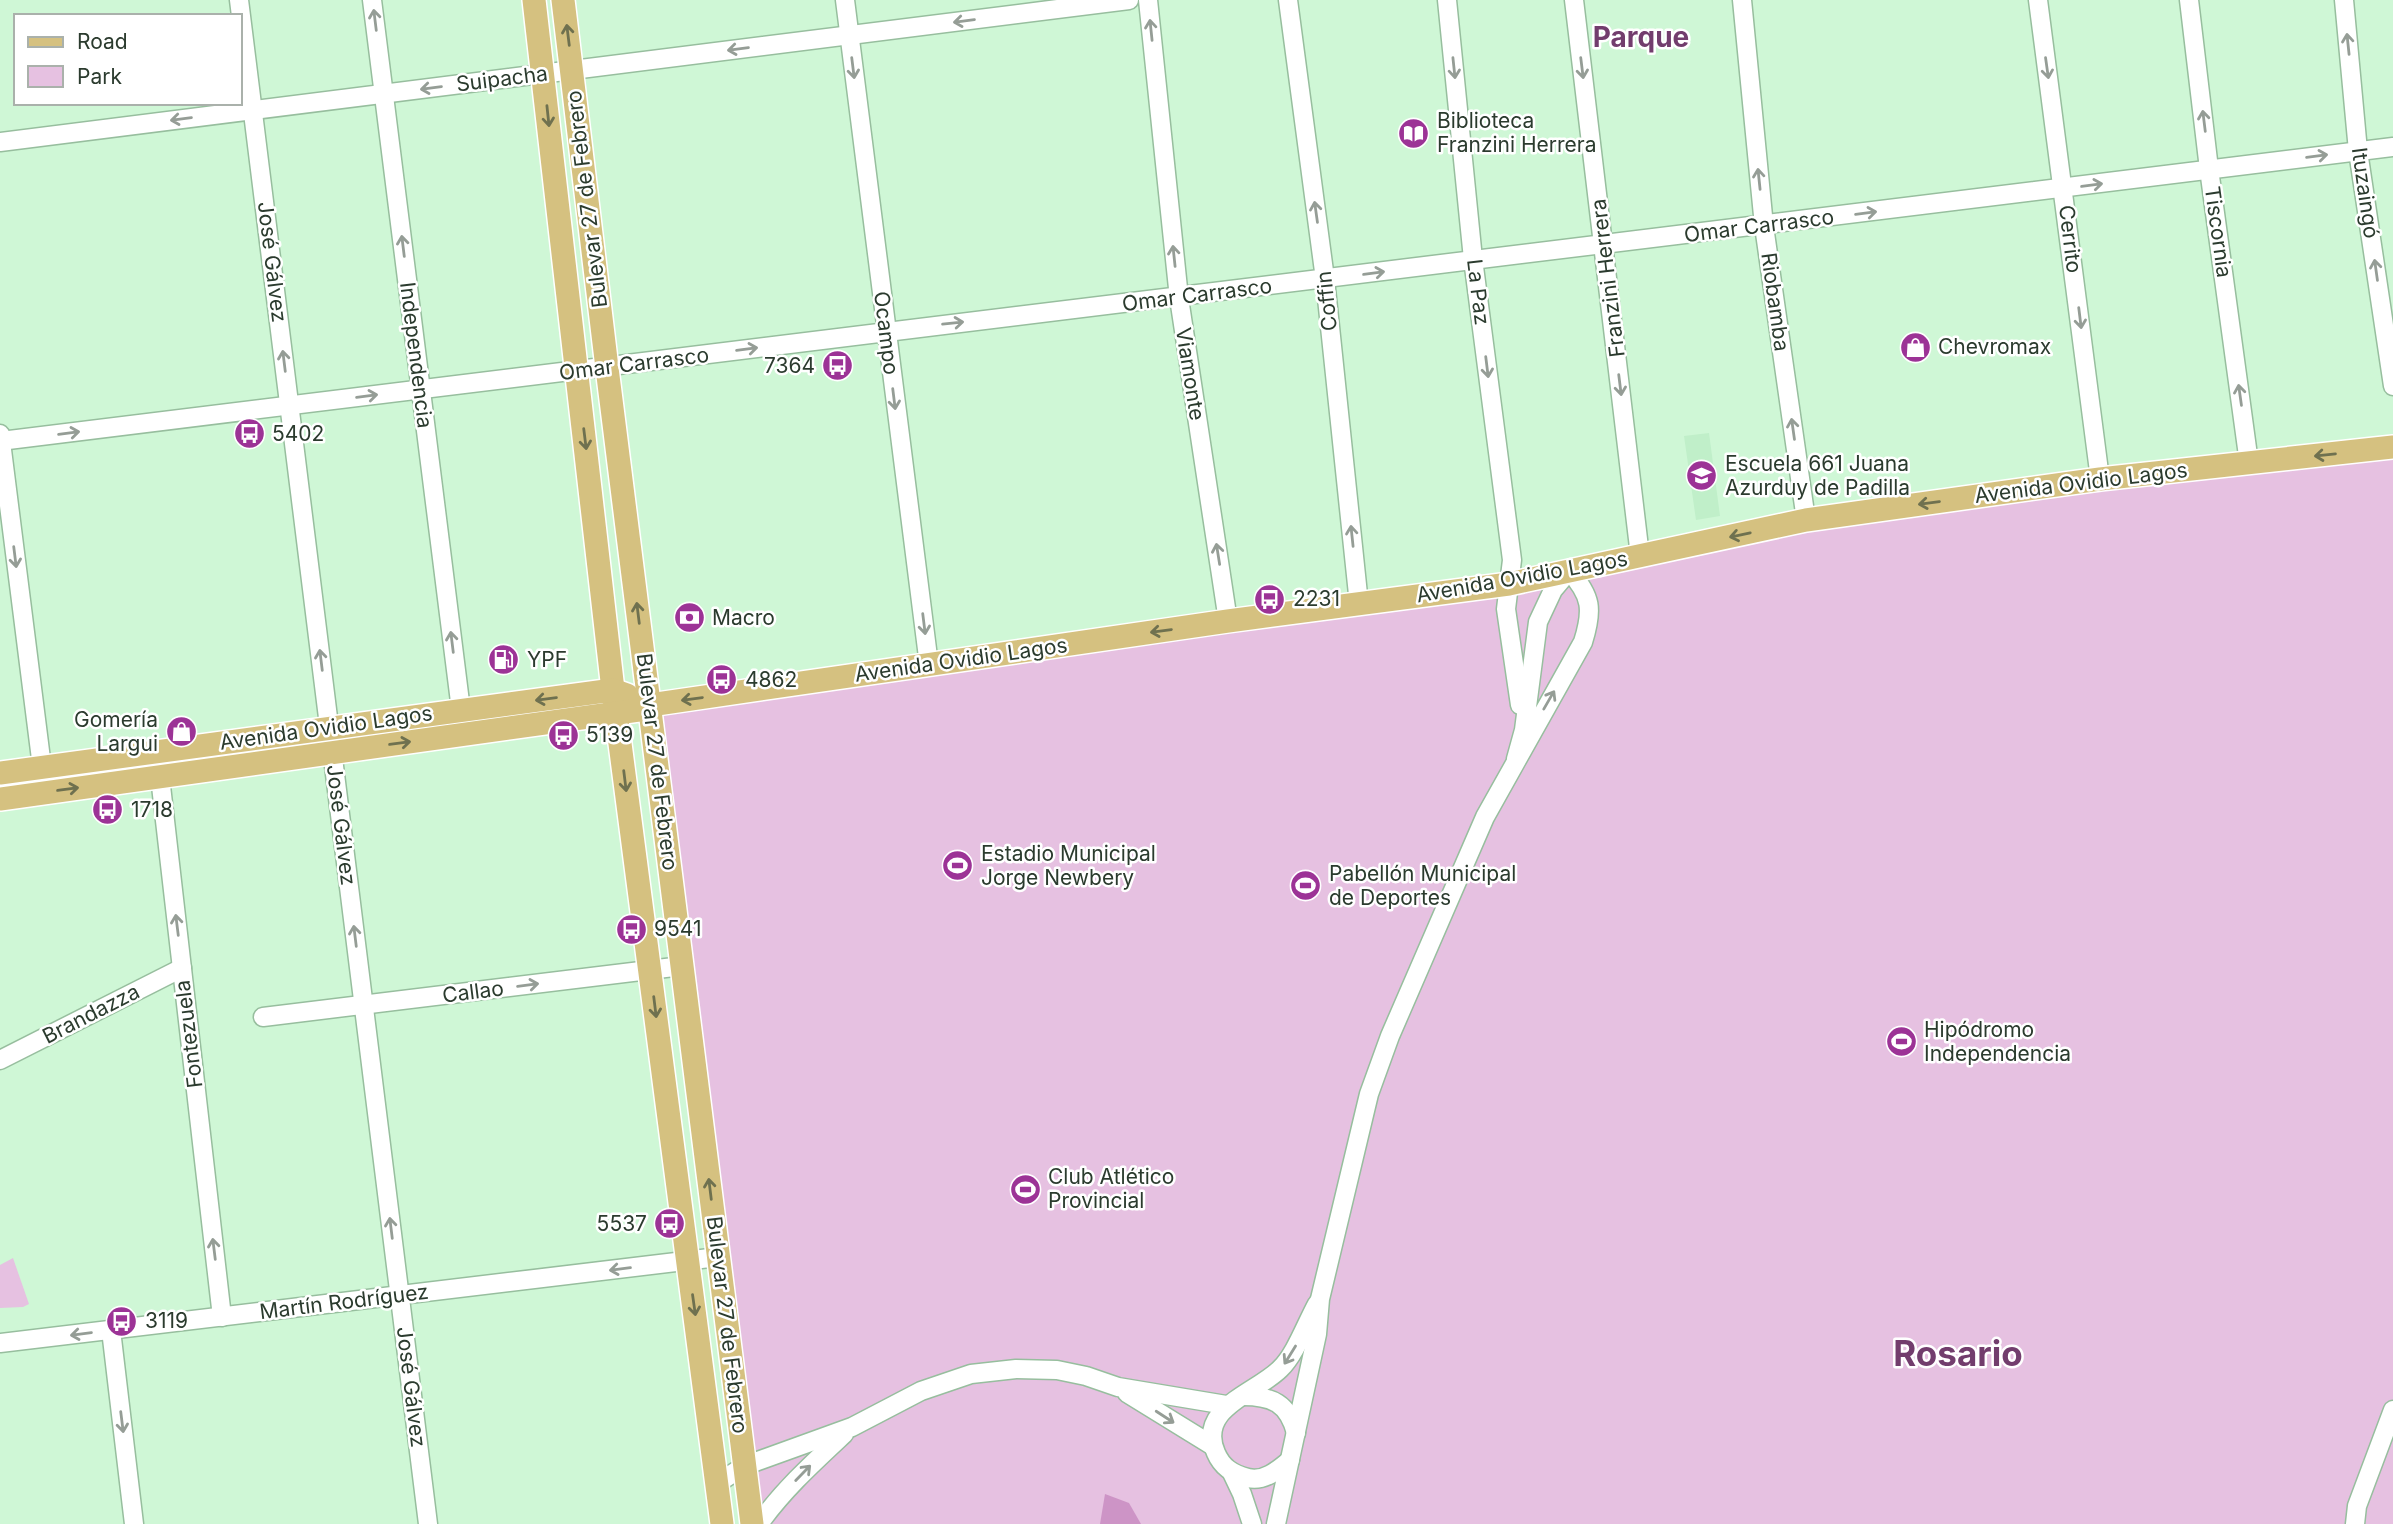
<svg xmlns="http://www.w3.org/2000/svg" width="2393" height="1524" viewBox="0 0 2393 1524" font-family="Inter,sans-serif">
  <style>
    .built { fill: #c0efc9 }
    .green { fill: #e6c1e1 }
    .forest { fill: #cd94c6 }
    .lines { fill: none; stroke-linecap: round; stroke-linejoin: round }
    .minor-casing { stroke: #97be9e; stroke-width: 21 }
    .major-casing { stroke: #fff; stroke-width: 26 }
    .minor { stroke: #fff; stroke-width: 18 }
    .major { stroke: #d5c180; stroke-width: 23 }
    .oneway { stroke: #959d96 }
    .oneway2 { stroke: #6f714f }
    .labels { text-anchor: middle; stroke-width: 5; stroke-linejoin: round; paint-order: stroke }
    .street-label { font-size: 21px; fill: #2b3b2e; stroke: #fff }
    .poi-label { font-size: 21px; fill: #2b3b2e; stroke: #fff; text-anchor: start }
    .district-label { font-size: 28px; font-weight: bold; fill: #723d6d; stroke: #fff }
    .town-label { font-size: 35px; font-weight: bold; fill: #723d6d; stroke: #fff }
  </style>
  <rect width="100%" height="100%" fill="#cff7d6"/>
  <path class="built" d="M1709 433 1720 516 1696 520 1684 436Z"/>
  <g class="green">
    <path d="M2393 447V1524H752L650 705 1228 621 1806 520Z"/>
    <path d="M13 1258 29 1304 23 1307 0 1308V1265Z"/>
  </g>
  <path class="forest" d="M1105 1494 1129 1503 1141 1524H1100Z"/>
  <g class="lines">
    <defs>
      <g id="minor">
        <path d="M239 0 428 1524"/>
        <path d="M372 0 461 710"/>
        <path d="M845 0 929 665"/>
        <path d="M1148 0 1179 298 1228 621"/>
        <path d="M1288 0 1325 279 1359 604"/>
        <path d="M1447 0 1473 259 1512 560 1506 609 1520 705"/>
        <path d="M1574 0 1640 556"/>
        <path d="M1742 0 1764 226 1806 520"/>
        <path d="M2038 0 2100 479"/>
        <path d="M2189 0 2209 169 2249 463"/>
        <path d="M2344 0 2358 151 2393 386"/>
        <path d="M0 142 1129 0"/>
        <path d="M0 434 42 767"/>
        <path d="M0 441 2393 147"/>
        <path d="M157 751 222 1317"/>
        <path d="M263 1017 682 966"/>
        <path d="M0 1060 182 968"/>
        <path d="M111 1330 134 1524"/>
        <path d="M0 1343 718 1257"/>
        <path d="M1127 1393 1213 1446"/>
        <path d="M1243 1396C1272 1396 1288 1403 1296 1433"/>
        <path d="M1290 1460C1278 1470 1264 1482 1248 1478 1232 1474 1222 1467 1216 1453 1196 1408 1256 1393 1280 1369 1295 1355 1306 1324 1317 1304"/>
        <path d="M1232 1473 1242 1494 1252 1524"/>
        <path d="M718 1483 744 1466 852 1427 921 1391 971 1374 1016 1369 1057 1370 1086 1376 1118 1387 1226 1405"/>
        <path d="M759 1524C783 1490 814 1462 844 1434"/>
        <path d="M1276 1524 1317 1334 1320 1299 1369 1094 1390 1036 1485 817 1583 642C1593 610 1592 596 1569 571L1553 590 1538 622 1524 730 1516 759"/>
        <path d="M2355 1524 2357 1506 2393 1410"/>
      </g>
      <g id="major">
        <path d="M534 0 613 690 722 1524"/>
        <path d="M563 0 607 368 752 1524"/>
        <path d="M0 773 613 690 627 695"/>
        <path d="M0 799 617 713 639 710 650 705 1228 621 1509 584 1806 520 2100 479 2393 447"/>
      </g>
    </defs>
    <use href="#minor" class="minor-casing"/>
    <use href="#major" class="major-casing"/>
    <use href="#minor" class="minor"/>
    <use href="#major" class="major"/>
  </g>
  <defs><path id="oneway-shaft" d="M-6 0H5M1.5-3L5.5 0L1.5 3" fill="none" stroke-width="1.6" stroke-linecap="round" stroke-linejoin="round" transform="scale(1.75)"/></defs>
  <g class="oneway">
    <use href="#oneway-shaft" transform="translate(375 20) rotate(-97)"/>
    <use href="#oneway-shaft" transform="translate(964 21) rotate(173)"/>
    <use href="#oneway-shaft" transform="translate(1151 30) rotate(-96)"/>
    <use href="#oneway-shaft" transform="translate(2348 44) rotate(-96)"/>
    <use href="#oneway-shaft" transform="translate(738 49) rotate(173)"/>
    <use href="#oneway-shaft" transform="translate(853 68) rotate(83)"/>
    <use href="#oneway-shaft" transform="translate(1454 68) rotate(84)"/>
    <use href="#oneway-shaft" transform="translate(1582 68) rotate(83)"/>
    <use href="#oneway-shaft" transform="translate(2047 68) rotate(82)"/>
    <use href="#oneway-shaft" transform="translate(431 88) rotate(173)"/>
    <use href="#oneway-shaft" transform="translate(181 119) rotate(173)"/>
    <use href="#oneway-shaft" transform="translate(2204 121) rotate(-97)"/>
    <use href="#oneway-shaft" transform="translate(2317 156) rotate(-7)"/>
    <use href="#oneway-shaft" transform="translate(1759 179) rotate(-96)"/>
    <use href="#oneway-shaft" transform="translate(2092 185) rotate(-8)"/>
    <use href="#oneway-shaft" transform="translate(1316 212) rotate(-98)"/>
    <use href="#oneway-shaft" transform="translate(1866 213) rotate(-7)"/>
    <use href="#oneway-shaft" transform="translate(403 246) rotate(-97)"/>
    <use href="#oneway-shaft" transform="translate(1174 256) rotate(-96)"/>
    <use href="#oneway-shaft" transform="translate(2376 270) rotate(-98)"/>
    <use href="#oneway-shaft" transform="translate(1374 273) rotate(-8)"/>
    <use href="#oneway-shaft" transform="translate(2080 318) rotate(83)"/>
    <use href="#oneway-shaft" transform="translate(953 323) rotate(-6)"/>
    <use href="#oneway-shaft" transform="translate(747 349) rotate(-7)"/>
    <use href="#oneway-shaft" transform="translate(284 361) rotate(-97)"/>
    <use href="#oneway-shaft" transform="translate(1487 367) rotate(83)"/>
    <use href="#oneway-shaft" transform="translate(1620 385) rotate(83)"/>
    <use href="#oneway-shaft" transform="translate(2240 395) rotate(-98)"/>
    <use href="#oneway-shaft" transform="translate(367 396) rotate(-7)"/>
    <use href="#oneway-shaft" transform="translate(894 399) rotate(83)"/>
    <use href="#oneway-shaft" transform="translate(1793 429) rotate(-98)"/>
    <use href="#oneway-shaft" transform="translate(69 433) rotate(-7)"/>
    <use href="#oneway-shaft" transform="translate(1352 536) rotate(-96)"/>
    <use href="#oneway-shaft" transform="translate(1218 554) rotate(-99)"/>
    <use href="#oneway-shaft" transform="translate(15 557) rotate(83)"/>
    <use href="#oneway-shaft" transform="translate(924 624) rotate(83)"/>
    <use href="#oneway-shaft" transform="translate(452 642) rotate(-97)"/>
    <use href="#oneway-shaft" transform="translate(321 660) rotate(-97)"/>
    <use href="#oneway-shaft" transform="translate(1549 700) rotate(-60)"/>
    <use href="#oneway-shaft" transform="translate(177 925) rotate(-97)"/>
    <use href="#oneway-shaft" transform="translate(355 936) rotate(-97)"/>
    <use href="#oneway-shaft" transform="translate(528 985) rotate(-7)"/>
    <use href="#oneway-shaft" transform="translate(391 1228) rotate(-97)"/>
    <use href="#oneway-shaft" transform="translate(214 1249) rotate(-97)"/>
    <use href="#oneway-shaft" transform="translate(620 1269) rotate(173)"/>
    <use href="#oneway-shaft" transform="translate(81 1334) rotate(173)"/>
    <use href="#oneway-shaft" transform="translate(1290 1355) rotate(122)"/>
    <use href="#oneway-shaft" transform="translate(1165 1417) rotate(33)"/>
    <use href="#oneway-shaft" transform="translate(122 1422) rotate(83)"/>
    <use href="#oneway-shaft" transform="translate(803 1473) rotate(-46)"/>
  </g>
  <g class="oneway2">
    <use href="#oneway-shaft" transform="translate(568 35) rotate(-97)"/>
    <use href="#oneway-shaft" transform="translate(548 116) rotate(84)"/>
    <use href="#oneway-shaft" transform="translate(585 439) rotate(83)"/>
    <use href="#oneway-shaft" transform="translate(2325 455) rotate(174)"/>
    <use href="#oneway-shaft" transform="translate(1929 503) rotate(172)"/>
    <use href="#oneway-shaft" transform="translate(1740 535) rotate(168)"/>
    <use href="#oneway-shaft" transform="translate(638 613) rotate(-97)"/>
    <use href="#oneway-shaft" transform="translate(1161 631) rotate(172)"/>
    <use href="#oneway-shaft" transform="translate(546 699) rotate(173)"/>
    <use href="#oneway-shaft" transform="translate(692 699) rotate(172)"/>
    <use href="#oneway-shaft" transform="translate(400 743) rotate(-8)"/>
    <use href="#oneway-shaft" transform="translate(625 781) rotate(83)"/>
    <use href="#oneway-shaft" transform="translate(68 789) rotate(-8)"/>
    <use href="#oneway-shaft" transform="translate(655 1007) rotate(83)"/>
    <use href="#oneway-shaft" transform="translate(710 1189) rotate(-97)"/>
    <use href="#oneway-shaft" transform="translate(694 1305) rotate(82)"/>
  </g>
  <defs>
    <symbol id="library-disc" viewBox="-11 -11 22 22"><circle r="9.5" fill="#9c3396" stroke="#fff"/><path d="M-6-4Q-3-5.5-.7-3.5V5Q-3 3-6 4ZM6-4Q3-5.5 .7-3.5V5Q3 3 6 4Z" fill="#fff"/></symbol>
    <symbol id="shop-disc" viewBox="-11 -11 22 22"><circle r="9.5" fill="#9c3396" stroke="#fff"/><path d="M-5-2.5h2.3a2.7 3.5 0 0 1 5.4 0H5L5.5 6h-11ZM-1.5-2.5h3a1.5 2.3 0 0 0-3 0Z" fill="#fff"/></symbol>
    <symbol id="bus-disc" viewBox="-11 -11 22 22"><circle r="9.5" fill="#9c3396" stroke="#fff"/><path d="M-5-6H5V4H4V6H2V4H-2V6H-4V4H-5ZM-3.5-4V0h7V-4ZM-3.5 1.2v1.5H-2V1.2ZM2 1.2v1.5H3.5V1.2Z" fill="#fff"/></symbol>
    <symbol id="school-disc" viewBox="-11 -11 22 22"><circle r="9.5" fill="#9c3396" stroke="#fff"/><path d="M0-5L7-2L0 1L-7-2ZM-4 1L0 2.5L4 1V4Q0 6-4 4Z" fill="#fff"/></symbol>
    <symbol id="bank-disc" viewBox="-11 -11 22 22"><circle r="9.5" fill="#9c3396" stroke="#fff"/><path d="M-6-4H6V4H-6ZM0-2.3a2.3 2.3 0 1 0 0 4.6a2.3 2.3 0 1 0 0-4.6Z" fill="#fff"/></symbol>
    <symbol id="fuel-disc" viewBox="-11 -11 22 22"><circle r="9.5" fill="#9c3396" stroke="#fff"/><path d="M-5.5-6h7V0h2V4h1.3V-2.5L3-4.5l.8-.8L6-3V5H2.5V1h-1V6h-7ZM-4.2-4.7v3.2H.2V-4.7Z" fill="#fff"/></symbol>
    <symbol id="stadium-disc" viewBox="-11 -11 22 22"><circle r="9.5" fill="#9c3396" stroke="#fff"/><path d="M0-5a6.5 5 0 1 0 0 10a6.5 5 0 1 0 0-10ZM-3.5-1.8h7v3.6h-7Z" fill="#fff"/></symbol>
  </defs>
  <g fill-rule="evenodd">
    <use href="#library-disc" x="1396" y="116" width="35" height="35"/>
    <use href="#shop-disc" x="1898" y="330" width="35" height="35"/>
    <use href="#bus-disc" x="820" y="348" width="35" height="35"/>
    <use href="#bus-disc" x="232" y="416" width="35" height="35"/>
    <use href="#school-disc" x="1684" y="458" width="35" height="35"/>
    <use href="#bus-disc" x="1252" y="582" width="35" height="35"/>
    <use href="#bank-disc" x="672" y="600" width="35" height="35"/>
    <use href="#fuel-disc" x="486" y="642" width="35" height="35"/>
    <use href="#bus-disc" x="704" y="662" width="35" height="35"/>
    <use href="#shop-disc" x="164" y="714" width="35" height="35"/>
    <use href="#bus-disc" x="546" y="718" width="35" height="35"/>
    <use href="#bus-disc" x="90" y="792" width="35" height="35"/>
    <use href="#stadium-disc" x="940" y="848" width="35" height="35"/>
    <use href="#stadium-disc" x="1288" y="868" width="35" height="35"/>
    <use href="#bus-disc" x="614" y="912" width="35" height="35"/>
    <use href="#stadium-disc" x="1884" y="1024" width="35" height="35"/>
    <use href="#stadium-disc" x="1008" y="1172" width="35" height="35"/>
    <use href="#bus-disc" x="652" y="1206" width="35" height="35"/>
    <use href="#bus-disc" x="104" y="1304" width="35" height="35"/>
  </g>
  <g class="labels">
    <g class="street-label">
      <text transform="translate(502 79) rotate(-7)" y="7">Suipacha</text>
      <text transform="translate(2365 193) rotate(82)" y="7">Ituzaingó</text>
      <text transform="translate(587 199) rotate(-97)" y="7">Bulevar 27 de Febrero</text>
      <text transform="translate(1759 226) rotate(-7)" y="7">Omar Carrasco</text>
      <text transform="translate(2218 232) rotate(82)" y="7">Tiscornia</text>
      <text transform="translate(2070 239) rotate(83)" y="7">Cerrito</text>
      <text transform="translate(272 262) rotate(83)" y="7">José Gálvez</text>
      <text transform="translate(1608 278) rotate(-97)" y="7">Franzini Herrera</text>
      <text transform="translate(1478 292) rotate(83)" y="7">La Paz</text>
      <text transform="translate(1197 295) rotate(-7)" y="7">Omar Carrasco</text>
      <text transform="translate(1327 301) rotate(-96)" y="7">Coffin</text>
      <text transform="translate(1775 302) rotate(82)" y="7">Riobamba</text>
      <text transform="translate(886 333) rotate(83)" y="7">Ocampo</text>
      <text transform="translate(416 355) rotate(83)" y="7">Independencia</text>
      <text transform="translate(634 364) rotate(-7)" y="7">Omar Carrasco</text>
      <text transform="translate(1190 374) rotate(81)" y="7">Viamonte</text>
      <text transform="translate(2081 483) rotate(-7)" y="7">Avenida Ovidio Lagos</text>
      <text transform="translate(1522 577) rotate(-10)" y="7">Avenida Ovidio Lagos</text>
      <text transform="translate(961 660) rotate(-8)" y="7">Avenida Ovidio Lagos</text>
      <text transform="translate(326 728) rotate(-8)" y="7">Avenida Ovidio Lagos</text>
      <text transform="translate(657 762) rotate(83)" y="7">Bulevar 27 de Febrero</text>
      <text transform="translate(341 825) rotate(83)" y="7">José Gálvez</text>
      <text transform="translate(473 992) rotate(-7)" y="7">Callao</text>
      <text transform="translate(91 1014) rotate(-27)" y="7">Brandazza</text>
      <text transform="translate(189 1034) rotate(-97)" y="7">Fontezuela</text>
      <text transform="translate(344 1302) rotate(-7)" y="7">Martín Rodríguez</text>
      <text transform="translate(727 1325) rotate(83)" y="7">Bulevar 27 de Febrero</text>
      <text transform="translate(411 1387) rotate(83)" y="7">José Gálvez</text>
    </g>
    <g class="poi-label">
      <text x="1437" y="128">Biblioteca<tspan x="1437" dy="24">Franzini Herrera</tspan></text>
      <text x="1938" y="354">Chevromax</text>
      <text x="815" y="373" text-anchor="end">7364</text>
      <text x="272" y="441">5402</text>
      <text x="1725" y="471">Escuela 661 Juana<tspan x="1725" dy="24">Azurduy de Padilla</tspan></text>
      <text x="1293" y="606">2231</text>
      <text x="712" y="625">Macro</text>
      <text x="527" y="667">YPF</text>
      <text x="745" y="687">4862</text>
      <text x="158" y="727" text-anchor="end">Gomería<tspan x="158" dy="24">Largui</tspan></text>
      <text x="586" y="742">5139</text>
      <text x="131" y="817">1718</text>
      <text x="981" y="861">Estadio Municipal<tspan x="981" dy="24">Jorge Newbery</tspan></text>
      <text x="1329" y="881">Pabellón Municipal<tspan x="1329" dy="24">de Deportes</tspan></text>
      <text x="654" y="936">9541</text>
      <text x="1924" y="1037">Hipódromo<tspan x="1924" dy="24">Independencia</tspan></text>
      <text x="1048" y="1184">Club Atlético<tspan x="1048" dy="24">Provincial</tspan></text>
      <text x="647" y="1231" text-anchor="end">5537</text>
      <text x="145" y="1328">3119</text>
    </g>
    <g class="district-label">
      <text x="1641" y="47">Parque</text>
    </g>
    <g class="town-label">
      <text x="1958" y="1366">Rosario</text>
    </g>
  </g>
  <rect x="14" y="14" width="228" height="91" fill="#ffffff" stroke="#aab1ab" stroke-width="2"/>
  <rect x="28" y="37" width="35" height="10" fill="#d5c180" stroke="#aab1ab" stroke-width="2"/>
  <text x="77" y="49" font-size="21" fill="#2b3b2e">Road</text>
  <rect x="28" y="66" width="35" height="21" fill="#e6c1e1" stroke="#aab1ab" stroke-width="2"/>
  <text x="77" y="84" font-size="21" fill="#2b3b2e">Park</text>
</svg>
